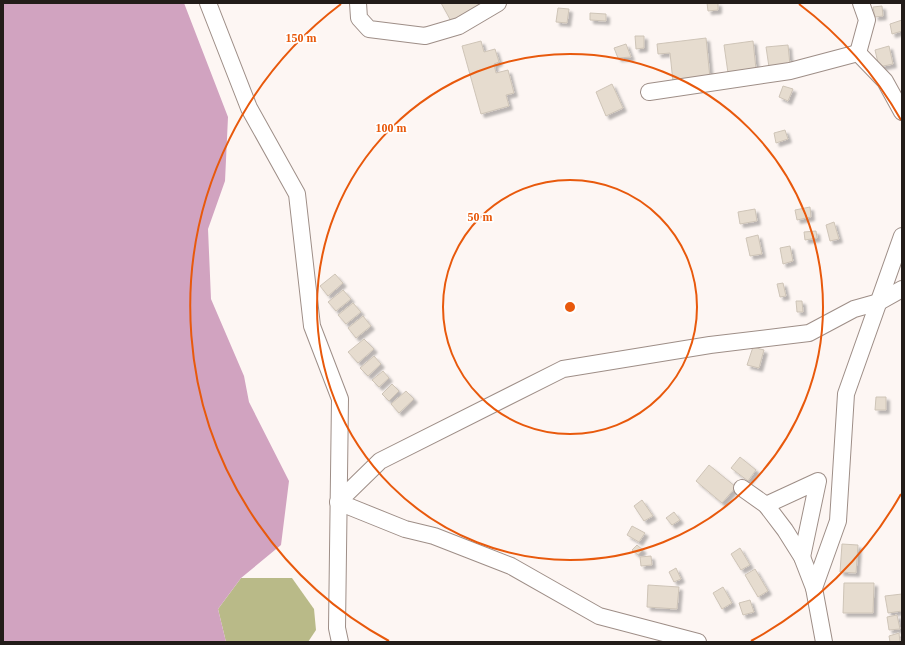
<svg xmlns="http://www.w3.org/2000/svg" width="905" height="645" viewBox="0 0 905 645" font-family="Georgia,serif">
  <style>
    .forest { fill: #b9ba88 }
    .water { fill: #d1a3c0 }
    .building { fill: #e6dccf; stroke: #cec4b7; filter: url(#shadow) }
    .lines { fill: none; stroke-linecap: round; stroke-linejoin: round }
    .minor-casing { stroke: #9e8e87; stroke-width: 18 }
    .minor { stroke: #fff; stroke-width: 16 }
    .ring { fill: none; stroke: #e8590c; stroke-width: 2 }
    .centre { fill: #e8590c; stroke: #fff; stroke-width: 2 }
    .ring-label { font-size: 12px; text-anchor: middle; font-weight: bold; fill: #e8590c; stroke: #fff; stroke-width: 3.5; stroke-linejoin: round; paint-order: stroke }
  </style>
  <defs>
    <filter id="shadow"><feDropShadow dx="3.5" dy="3.5" stdDeviation="1" flood-color="#0004"/></filter>
  </defs>
  <rect width="100%" height="100%" fill="#fdf6f3"/>
  <path class="forest" d="M241 578H292L314 609 316 630 308 642H226L218 609Z"/>
  <path class="water" d="M3 3H184L228 117 225 181 208 229 211 299 244 376 249 402 289 481 281 545 241 578 218 609 226 642H3Z"/>
  <g class="building">
    <path d="M441 3H483L451 21Z"/>
    <path d="M707 3H718V10L708 11Z"/>
    <path d="M882 6 883 16 875 17 873 7Z"/>
    <path d="M558 8 569 9 567 23 556 22Z"/>
    <path d="M590 13 606 14V21L590 20Z"/>
    <path d="M902 20V31L892 34 890 24Z"/>
    <path d="M635 36H644V48L636 49Z"/>
    <path d="M706 38 710 78 673 82 670 53 658 54 657 44Z"/>
    <path d="M481 41 484 52 495 49 499 62 494 64 496 73 508 70 514 93 506 95 509 106 481 114 462 46Z"/>
    <path d="M753 41 756 69 728 73 724 45Z"/>
    <path d="M626 44 631 57 618 58 614 48Z"/>
    <path d="M788 45 790 65 769 67 766 47Z"/>
    <path d="M889 46 893 64 879 67 875 50Z"/>
    <path d="M612 84 623 108 606 116 596 92Z"/>
    <path d="M783 86 793 89 788 101 779 97Z"/>
    <path d="M785 130 788 139 776 143 774 133Z"/>
    <path d="M810 207 811 217 797 220 795 210Z"/>
    <path d="M755 209 757 221 740 224 738 212Z"/>
    <path d="M834 222 839 239 830 241 826 225Z"/>
    <path d="M816 231 817 238 805 240 804 232Z"/>
    <path d="M758 235 762 254 750 256 746 238Z"/>
    <path d="M790 246 793 261 783 264 780 248Z"/>
    <path d="M335 274 343 283 328 296 320 286Z"/>
    <path d="M783 283 786 296 780 297 777 284Z"/>
    <path d="M343 290 351 299 336 311 328 302Z"/>
    <path d="M796 301H802L803 312H797Z"/>
    <path d="M353 303 361 312 346 324 338 315Z"/>
    <path d="M363 316 371 326 356 338 348 328Z"/>
    <path d="M364 339 374 349 358 363 348 352Z"/>
    <path d="M753 347 764 350 759 368 747 365Z"/>
    <path d="M374 356 381 364 368 376 360 368Z"/>
    <path d="M383 371 389 378 379 387 372 380Z"/>
    <path d="M392 384 399 391 389 401 382 394Z"/>
    <path d="M406 391 414 399 399 413 391 404Z"/>
    <path d="M876 397H886V410H875Z"/>
    <path d="M740 457 756 470 748 481 731 468Z"/>
    <path d="M709 465 736 487 722 503 696 481Z"/>
    <path d="M642 500 653 516 644 521 634 506Z"/>
    <path d="M674 512 680 520 672 525 666 518Z"/>
    <path d="M632 526 645 533 639 542 627 535Z"/>
    <path d="M842 544 858 545 856 573 840 572Z"/>
    <path d="M637 545 643 550 638 555 632 550Z"/>
    <path d="M740 548 750 565 741 570 731 554Z"/>
    <path d="M651 556 652 565 641 566 640 557Z"/>
    <path d="M676 568 681 579 674 582 669 572Z"/>
    <path d="M755 569 768 591 758 597 745 575Z"/>
    <path d="M844 583H874L873 613H843Z"/>
    <path d="M648 585 679 587 677 609 647 607Z"/>
    <path d="M723 587 732 603 722 609 713 593Z"/>
    <path d="M902 594V611L888 613 885 596Z"/>
    <path d="M750 600 754 612 743 615 739 603Z"/>
    <path d="M897 615 900 629 889 630 887 617Z"/>
    <path d="M899 633 900 642H890L889 636Z"/>
  </g>
  <g class="lines">
    <defs>
      <g id="minor">
        <path d="M208 3 249 108 297 194 312 326 340 399 337 628 340 642"/>
        <path d="M358 3 359 18 369 29 425 36 459 26 498 3"/>
        <path d="M861 3 867 20 858 53 885 81 902 112"/>
        <path d="M649 92 790 71 858 53"/>
        <path d="M742 488 766 505 785 530 802 557 814 588"/>
        <path d="M766 505 818 481 802 557"/>
        <path d="M698 642 599 616 511 566 434 536 405 529 338 502 380 461 563 369 710 345 809 333 854 309 879 302 902 289"/>
        <path d="M824 642 814 588 838 521 846 394 902 236"/>
      </g>
    </defs>
    <use href="#minor" class="minor-casing"/>
    <use href="#minor" class="minor"/>
  </g>
  <g class="ring">
    <circle cx="570" cy="307" r="127"/>
    <circle cx="570" cy="307" r="253"/>
    <path d="M901 494A380 380 0 0 1 751 641M389 641A380 380 0 0 1 341 4M799 4A380 380 0 0 1 901 120"/>
  </g>
  <circle cx="570" cy="307" r="6" class="centre"/>
  <g class="ring-label">
    <text x="301" y="42">150 m</text>
    <text x="391" y="132">100 m</text>
    <text x="480" y="221">50 m</text>
  </g>
  <rect width="905" height="645" fill="none" stroke="#221c19" stroke-width="8"/>
</svg>
